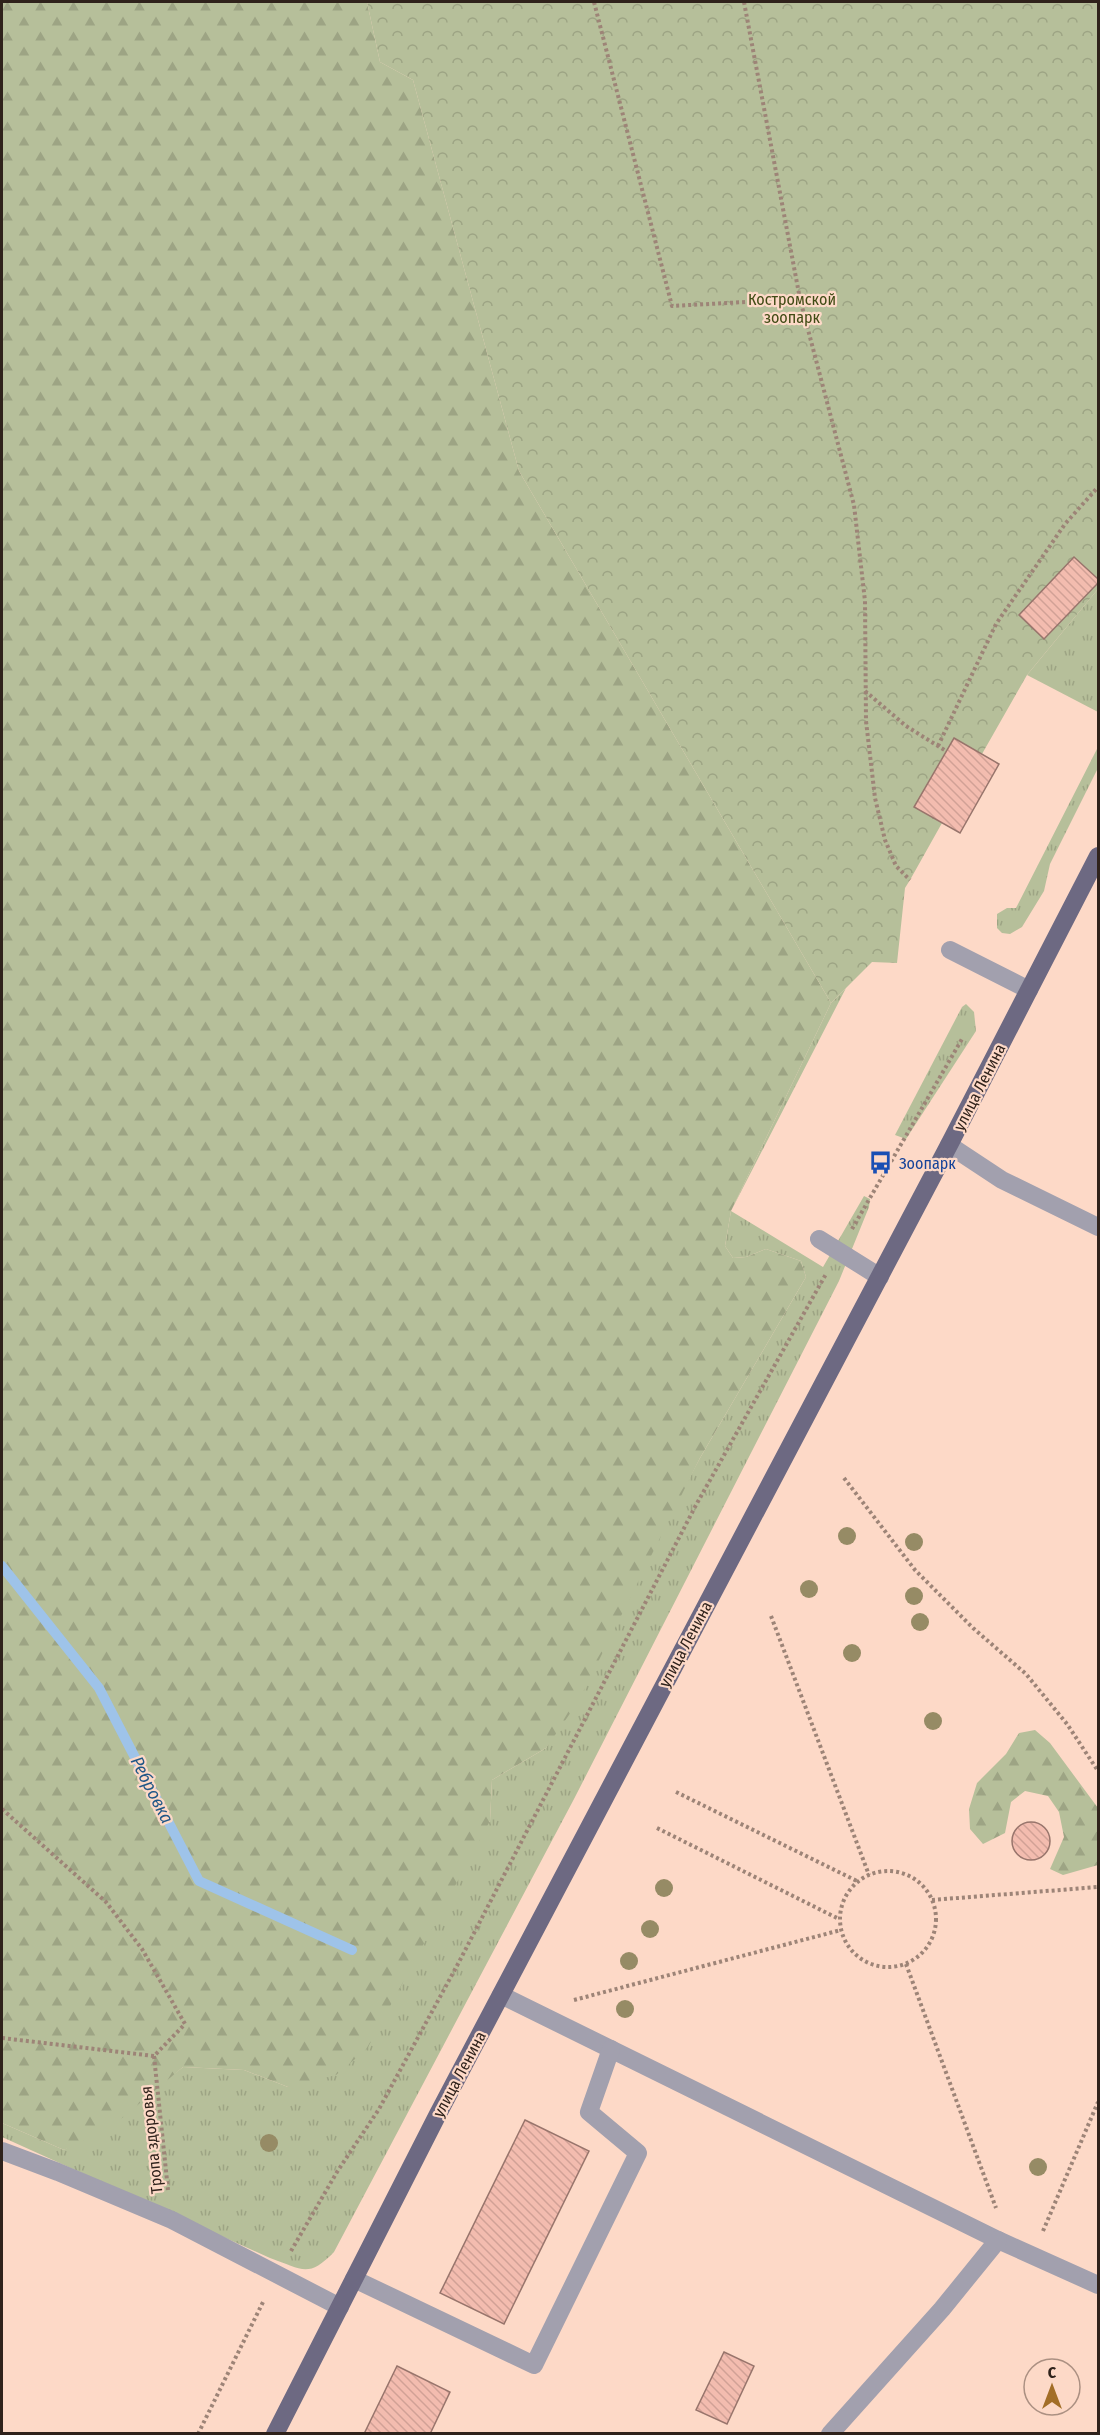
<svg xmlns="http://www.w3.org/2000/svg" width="1100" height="2435" viewBox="0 0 1100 2435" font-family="'Fira Sans Condensed',sans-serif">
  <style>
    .grass { fill: url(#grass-tufts) }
    .forest { fill: url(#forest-firs) }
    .park { fill: url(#park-crowns) }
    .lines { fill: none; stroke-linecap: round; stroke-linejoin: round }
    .stream { stroke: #9ec3e9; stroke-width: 10 }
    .building { fill: url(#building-back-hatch); stroke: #98756c; stroke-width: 1.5 }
    .path { stroke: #9d8477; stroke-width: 4; stroke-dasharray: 3 3; stroke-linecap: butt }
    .minor { stroke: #a2a0ae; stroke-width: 18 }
    .major { stroke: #6d6982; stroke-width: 18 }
    .tree { fill: #968b65 }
    .labels { text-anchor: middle; stroke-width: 4.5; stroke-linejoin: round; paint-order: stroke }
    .park-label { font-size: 16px; fill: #414b15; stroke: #fdd9c7 }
    .street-label { font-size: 16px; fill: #2f221b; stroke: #fdd9c7 }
    .transit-label { font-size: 16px; fill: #164399; stroke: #fdd9c7; text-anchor: start }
    .water-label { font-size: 18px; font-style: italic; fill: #215787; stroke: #fdd9c7 }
  </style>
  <defs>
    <pattern id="grass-tufts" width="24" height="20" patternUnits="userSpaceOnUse" patternTransform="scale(1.5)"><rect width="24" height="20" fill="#b6bf9a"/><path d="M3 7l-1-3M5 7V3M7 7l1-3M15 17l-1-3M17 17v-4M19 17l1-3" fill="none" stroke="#9da484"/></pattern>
    <pattern id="forest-firs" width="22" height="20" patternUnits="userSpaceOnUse" patternTransform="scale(1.5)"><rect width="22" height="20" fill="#b6bf9a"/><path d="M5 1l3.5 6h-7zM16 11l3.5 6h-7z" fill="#9da484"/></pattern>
    <pattern id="park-crowns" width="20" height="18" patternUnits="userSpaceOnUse" patternTransform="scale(1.5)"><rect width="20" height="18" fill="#b6bf9a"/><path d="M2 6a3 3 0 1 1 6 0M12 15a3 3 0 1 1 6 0" fill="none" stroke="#9da484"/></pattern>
    <pattern id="building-back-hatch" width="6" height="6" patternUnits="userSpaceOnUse" patternTransform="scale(1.5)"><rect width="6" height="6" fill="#f3bcaf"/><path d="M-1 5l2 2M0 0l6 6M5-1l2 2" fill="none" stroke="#d1a196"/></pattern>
  </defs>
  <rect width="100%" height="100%" fill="#fdd9c7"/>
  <g class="grass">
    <path d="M1098 589V712L1027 675Z"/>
    <path d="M1098 747V768L1050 864 1044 891 1022 927 1010 934 1002 933 997 928V914L1007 908H1016Z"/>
    <path d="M846 988 731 1211 823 1267 864 1196 870 1199 869 1207 839 1281 574 1799 334 2252C308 2279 302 2269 270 2258L2 2137V2123L64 2150 146 2096 183 2067 244 2070 288 2087 490 1821 492 1780 546 1748 700 1458 806 1277 801 1261 766 1249 746 1257 733 1258 725 1246 731 1211 831 1003Z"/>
    <path d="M966 1004 974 1012 976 1031 906 1139 895 1135 962 1007Z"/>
  </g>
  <g class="forest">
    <path d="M2 2H367L380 62 413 80 519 471 831 1003 731 1211 725 1246 733 1258 746 1257 766 1249 801 1261 806 1277 700 1458 578 1702 546 1748 492 1780 490 1821 367 2049 336 2075 288 2087 244 2070 183 2067 109 2129 64 2150 2 2123Z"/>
    <path d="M1035 1730 1050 1743 1098 1808V1865L1063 1875 1050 1869 1064 1837 1059 1812 1048 1796 1025 1791 1011 1802 1005 1833 983 1844 970 1829 969 1809 977 1783 1006 1754 1019 1733Z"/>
  </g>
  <path class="park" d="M367 2H1098V589L1027 675 982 754 999 764 960 833 942 823 910 880 905 888 897 963 872 962 831 1003 519 471 413 80 380 62Z"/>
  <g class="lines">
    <path class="stream" d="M2 1566 99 1688 199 1881 352 1950"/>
  </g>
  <g class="building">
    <path d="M1074 557 1098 579V583L1044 639 1019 615Z"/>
    <path d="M954 738 999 764 960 833 914 807Z"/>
    <circle cx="1031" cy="1841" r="19"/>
    <path d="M525 2120 589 2151 504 2324 440 2293Z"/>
    <path d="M724 2352 754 2366 727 2424 696 2410Z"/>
    <path d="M397 2366 450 2392 430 2434H364Z"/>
  </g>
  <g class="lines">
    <g class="path">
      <path d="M594 2 672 306 800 299"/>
      <path d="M744 2 800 299 854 505 865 601 866 721 875 798 885 840 896 866 910 880"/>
      <path d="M865 691 906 726 946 751"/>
      <path d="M938 746 996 624 1065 524 1098 487"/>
      <path d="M852 1229 962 1039"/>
      <path d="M844 1478 915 1570 973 1628 1026 1674 1067 1724 1098 1771"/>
      <path d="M771 1616 869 1875"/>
      <path d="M676 1792 857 1881"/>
      <path d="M2 1809 106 1902 142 1949 185 2024 154 2056"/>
      <path d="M657 1828 839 1919"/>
      <circle cx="888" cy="1919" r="48"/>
      <path d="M932 1900 1098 1887"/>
      <path d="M906 1964 996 2208"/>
      <path d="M574 2000 841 1930"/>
      <path d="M2 2038 154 2056"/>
      <path d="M154 2056 168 2190"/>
      <path d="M1043 2231 1098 2102"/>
      <path d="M291 2251 337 2172 379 2109 459 1962 696 1505 826 1274"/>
      <path d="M198 2434 264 2300"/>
    </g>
    <g class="minor">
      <path d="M950 950 1029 990"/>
      <path d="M949 1145 1002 1180 1098 1227"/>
      <path d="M819 1239 880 1277"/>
      <path d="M501 1995 998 2240 1098 2285"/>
      <path d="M2 2151 58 2172 172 2220 340 2307"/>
      <path d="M354 2279 534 2365 638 2153 589 2112 611 2049"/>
      <path d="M830 2434 942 2309 998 2240"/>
    </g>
    <path class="major" d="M275 2434 438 2114 949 1145 1098 856"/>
  </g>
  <g class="tree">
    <circle cx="847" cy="1536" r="9"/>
    <circle cx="914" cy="1542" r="9"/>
    <circle cx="809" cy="1589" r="9"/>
    <circle cx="914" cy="1596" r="9"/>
    <circle cx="920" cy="1622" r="9"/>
    <circle cx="852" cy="1653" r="9"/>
    <circle cx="933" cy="1721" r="9"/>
    <circle cx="664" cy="1888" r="9"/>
    <circle cx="650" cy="1929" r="9"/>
    <circle cx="629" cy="1961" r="9"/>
    <circle cx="625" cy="2009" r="9"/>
    <circle cx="269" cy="2143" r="9"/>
    <circle cx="1038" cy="2167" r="9"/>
  </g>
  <defs>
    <symbol id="bus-bare" viewBox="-9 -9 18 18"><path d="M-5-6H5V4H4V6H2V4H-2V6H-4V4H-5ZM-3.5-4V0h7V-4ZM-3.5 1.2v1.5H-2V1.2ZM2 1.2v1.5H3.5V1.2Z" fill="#1a4fb4" stroke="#fdd9c7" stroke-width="2.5" paint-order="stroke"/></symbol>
  </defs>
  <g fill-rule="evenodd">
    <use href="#bus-bare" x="864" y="1146" width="33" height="33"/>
  </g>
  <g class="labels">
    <g class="park-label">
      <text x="792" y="305">Костромской<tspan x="792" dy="18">зоопарк</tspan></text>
    </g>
    <g class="street-label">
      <text transform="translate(979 1087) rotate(-63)" y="6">улица Ленина</text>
      <text transform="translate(685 1644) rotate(-62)" y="6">улица Ленина</text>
      <text transform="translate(459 2074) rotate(-62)" y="6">улица Ленина</text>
      <text transform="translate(151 2140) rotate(-96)" y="6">Тропа здоровья</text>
    </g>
    <g class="transit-label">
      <text x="899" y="1169">Зоопарк</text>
    </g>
    <g class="water-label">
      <text transform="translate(152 1790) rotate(63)" y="6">Ребровка</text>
    </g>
  </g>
  <rect width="1100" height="2435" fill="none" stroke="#2f221b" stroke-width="6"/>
  <g transform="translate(1052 2387)"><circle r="28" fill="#fdd9c7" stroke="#ab9082" stroke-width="1.5"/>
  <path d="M0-4.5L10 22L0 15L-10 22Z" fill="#a36e27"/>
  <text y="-9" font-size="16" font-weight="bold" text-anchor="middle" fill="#2f221b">С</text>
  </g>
</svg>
